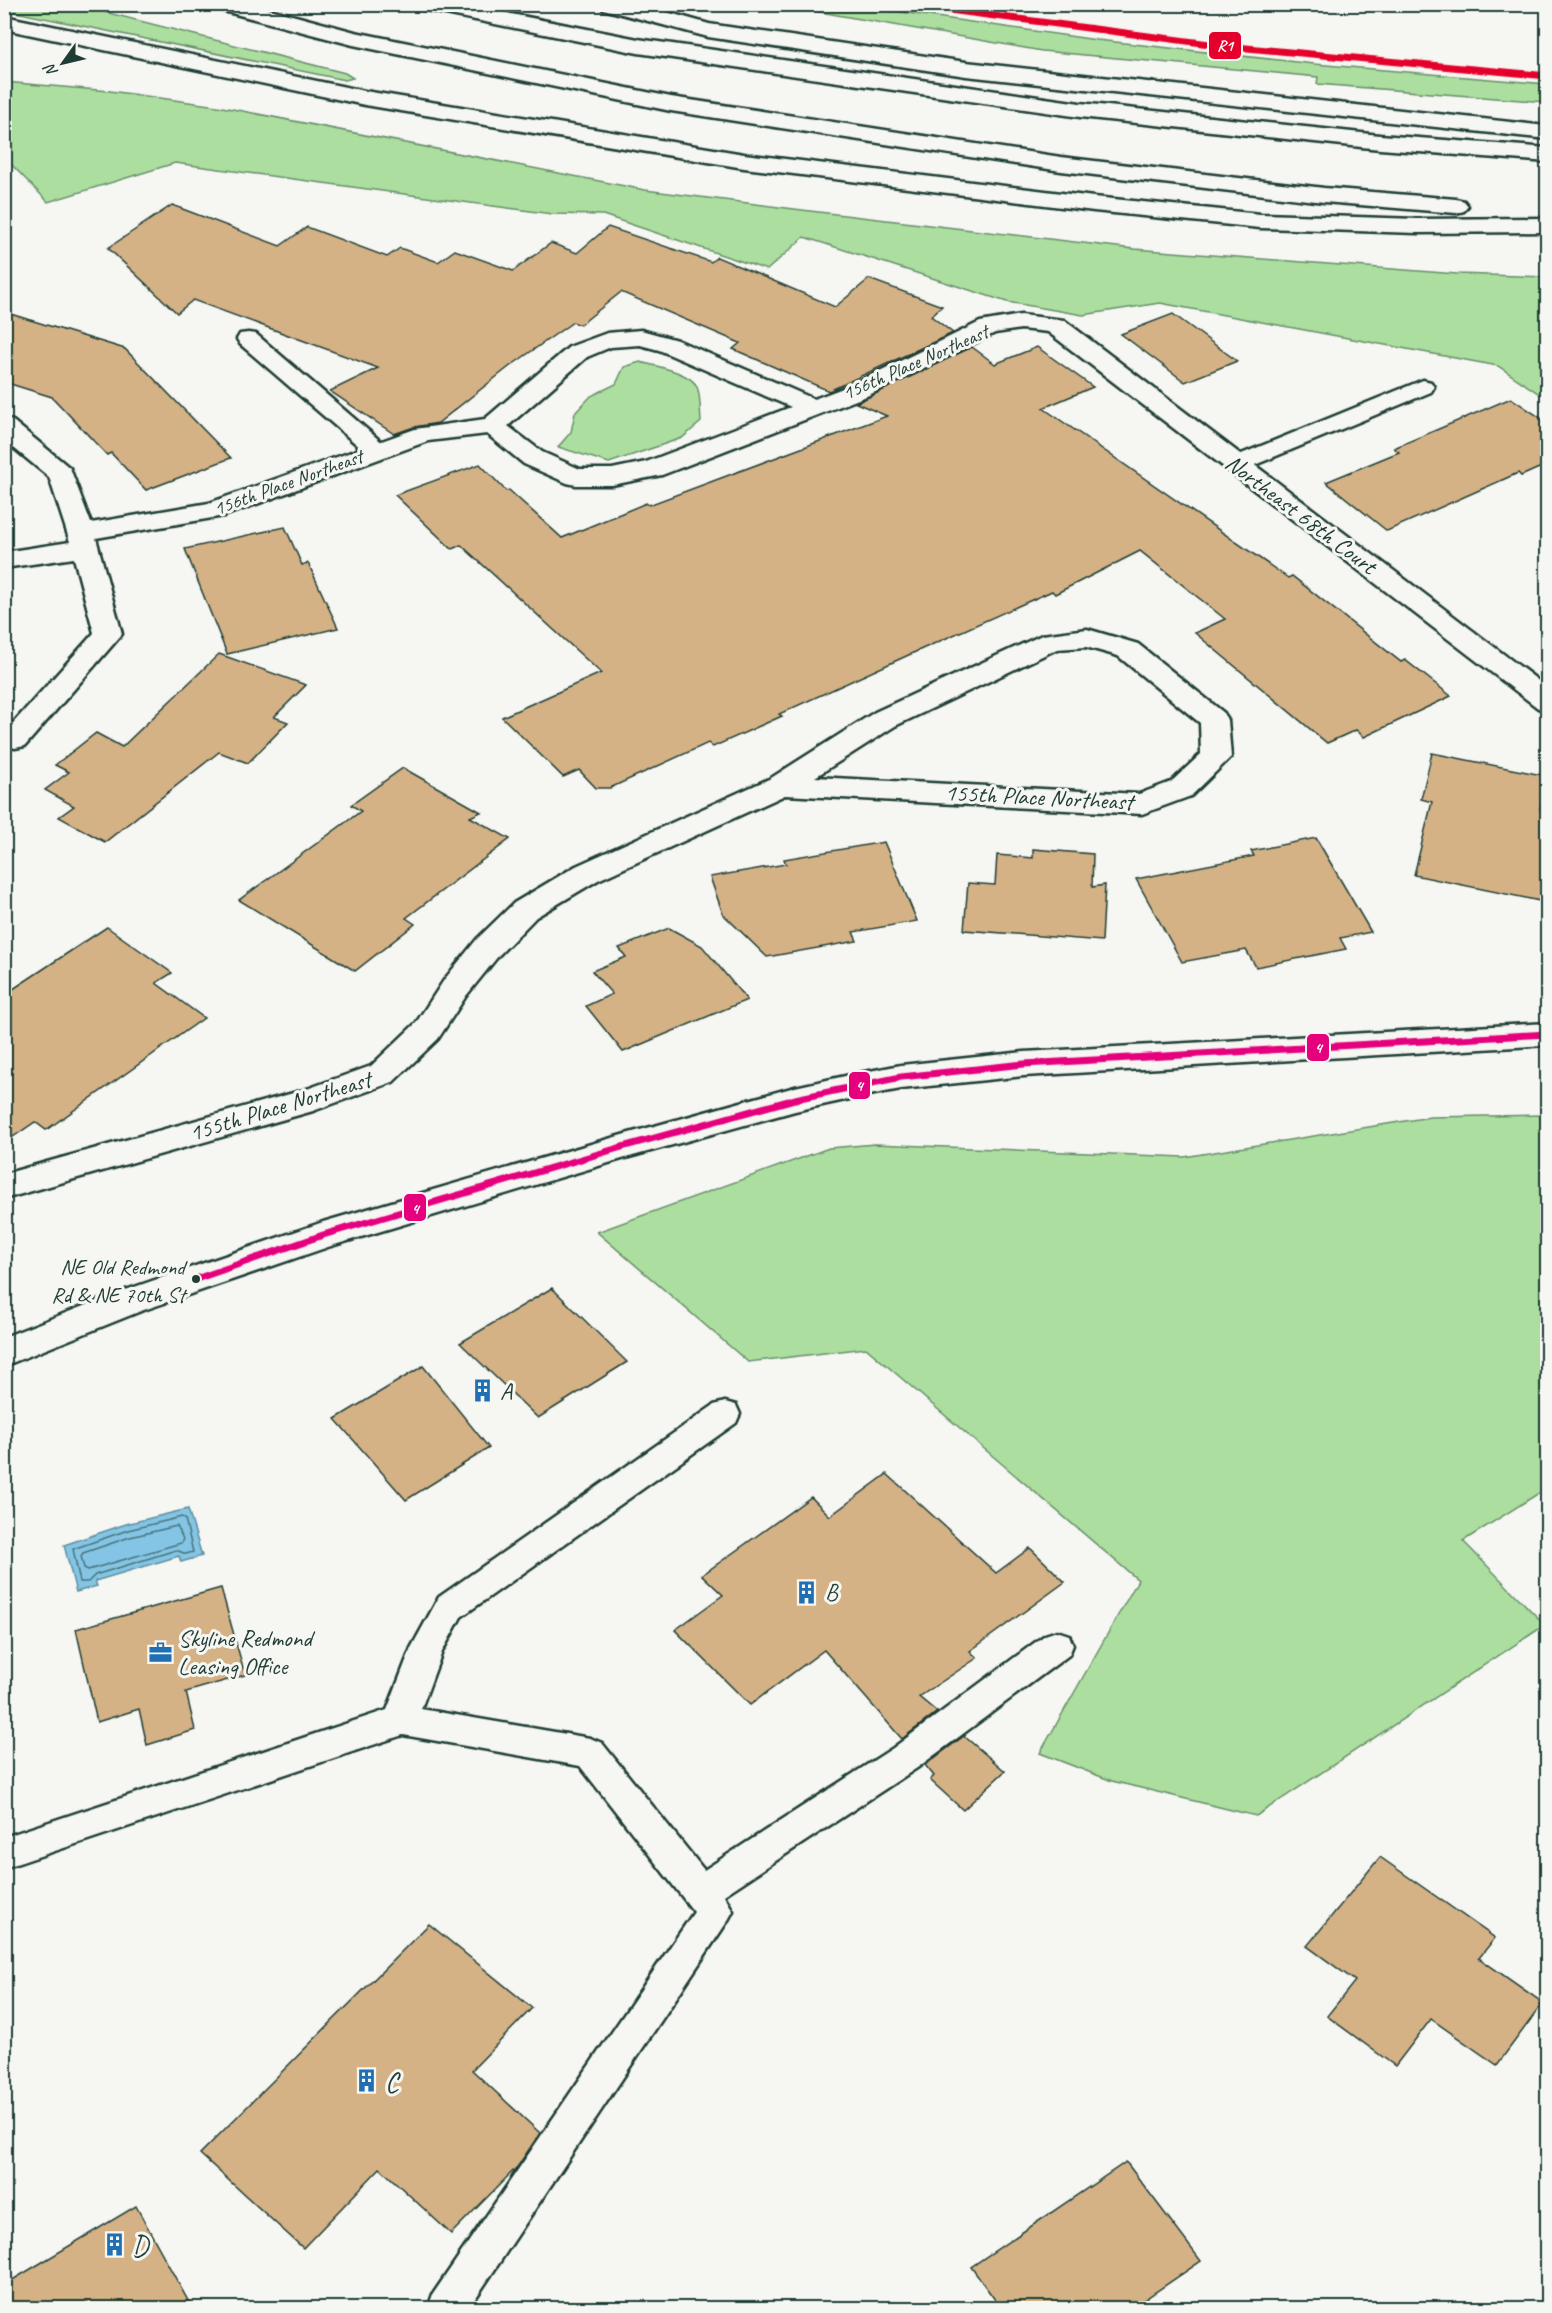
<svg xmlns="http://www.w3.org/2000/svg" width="1552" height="2313" viewBox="0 0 1552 2313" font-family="Caveat,sans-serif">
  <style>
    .green { fill: #acde9f; stroke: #668e6a; stroke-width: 1.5 }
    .water { fill: #84c5e5; stroke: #5c8f9e; stroke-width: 1.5 }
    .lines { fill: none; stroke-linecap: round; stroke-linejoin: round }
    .shore { stroke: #47737b; stroke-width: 1.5 }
    .building { fill: #d4b286; stroke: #1f3d34; stroke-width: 1.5 }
    .lane-casing { stroke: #1f3d34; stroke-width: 5 }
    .street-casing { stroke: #1f3d34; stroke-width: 5 }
    .secondary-casing { stroke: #1f3d34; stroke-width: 5 }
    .highway-casing { stroke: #1f3d34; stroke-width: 5 }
    .lane { fill: #f6f6f2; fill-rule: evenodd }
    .street { fill: #f6f6f2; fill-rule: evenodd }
    .secondary { fill: #f6f6f2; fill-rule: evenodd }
    .highway { fill: #f6f6f2; fill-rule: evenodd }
    .bus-1-casing { stroke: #f6f6f2; stroke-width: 11 }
    .bus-1 { stroke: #e5007d; stroke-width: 7 }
    .rail-1-casing { stroke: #f6f6f2; stroke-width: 10 }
    .rail-1 { stroke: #e4002b; stroke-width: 7 }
    .bus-dot { fill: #1f3d34; stroke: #f6f6f2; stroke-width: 2 }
    .labels { text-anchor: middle; stroke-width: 6; stroke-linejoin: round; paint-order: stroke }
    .far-street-label { font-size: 20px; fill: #1f3d34; stroke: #f6f6f2 }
    .bus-label { font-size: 22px; fill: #1f3d34; stroke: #f6f6f2; text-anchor: end }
    .street-label { font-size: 24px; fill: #1f3d34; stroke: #f6f6f2 }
    .poi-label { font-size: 24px; fill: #1f3d34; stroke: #f6f6f2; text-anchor: start }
    .near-poi-label { font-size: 28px; fill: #1f3d34; stroke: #f6f6f2; text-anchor: start }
    .line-badge { stroke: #f6f6f2; stroke-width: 2 }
    .badge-label { font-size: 16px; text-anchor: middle; font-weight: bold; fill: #fff }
  </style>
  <rect width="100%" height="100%" fill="#f6f6f2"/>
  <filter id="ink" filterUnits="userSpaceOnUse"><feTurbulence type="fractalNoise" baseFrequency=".0167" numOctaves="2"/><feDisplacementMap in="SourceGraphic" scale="12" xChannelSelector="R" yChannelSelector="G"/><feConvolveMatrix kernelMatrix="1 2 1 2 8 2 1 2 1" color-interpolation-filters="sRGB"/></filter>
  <g filter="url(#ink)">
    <g class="green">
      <path d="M5 4 77 5 345 73 353 78 345 80 5 10Z"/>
      <path d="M780 5H852L1097 40 1314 64 1547 84V102L1317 84 1318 77 1042 51Z"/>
      <path d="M4 82 110 91 217 106 645 190 810 211 1134 249 1457 274 1547 277V399L1498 366 1160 303 1083 315 1007 302 804 237 767 270 603 215 552 214 175 163 48 202 5 158Z"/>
      <path d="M640 362C654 366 691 372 697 387 701 396 700 412 701 422L682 438 609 463 558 447 571 432 575 413 591 396 616 384 624 367Z"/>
      <path d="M1547 1115V1488L1463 1541 1545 1625 1256 1816 1112 1781 1040 1753 1138 1580 866 1348 748 1362 597 1232 829 1148 875 1144 1184 1157 1430 1117Z"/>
    </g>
    <path class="water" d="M188 1509 202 1556 181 1562 179 1556 95 1581 97 1586 76 1592 64 1545 126 1524Z"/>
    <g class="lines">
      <g class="shore">
        <path d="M182 1517 185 1519 193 1552 186 1554 176 1550 95 1575 88 1582H80L73 1549 128 1530Z"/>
        <path d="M177 1526 183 1539 181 1543 88 1570 84 1568 81 1556 83 1553 130 1537Z"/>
      </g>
    </g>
    <g class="building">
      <path d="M172 205 280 246 307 227 387 257 400 248 438 262 455 250 513 271 551 243 577 253 608 227 711 262 717 257 835 307 869 279 942 306 931 316 953 333 829 391 733 349 740 343 621 292 580 325 573 322 509 367 438 423 414 427 394 434 330 391 378 368 193 300 177 313 108 248Z"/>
      <path d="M4 312 125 349 231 458 146 490 111 453 107 455 52 397 4 382Z"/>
      <path d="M1173 314 1237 361 1185 382 1121 334Z"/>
      <path d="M972 347 995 364 1037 347 1093 387 1043 408 1288 578 1292 576 1401 662 1405 660 1451 696 1364 737 1356 730 1327 743 1195 633 1225 619 1140 551 1055 594 1052 591 913 653 779 714 782 716 713 747 708 743 610 788H596L579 770 563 777 502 717 601 673 461 545 452 549 395 495 480 464 506 491 509 490 562 538 646 503 649 505 887 416 856 403Z"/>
      <path d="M1511 398 1548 423V464L1521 476 1518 473 1387 531 1326 482 1399 452 1394 448Z"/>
      <path d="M285 527 302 565 308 563 338 628 227 654 185 549Z"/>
      <path d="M219 654 306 685 274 717 288 722 248 763 219 752 105 842 59 817 74 806 45 790 69 772 55 765 96 733 122 747Z"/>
      <path d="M1432 753 1547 776 1540 809 1548 811V865L1540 901 1414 875 1432 802 1421 799Z"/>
      <path d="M403 768 481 812 470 817 510 839 406 918 415 924 355 971 239 900 361 811 351 805Z"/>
      <path d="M1316 838 1371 932 1340 938 1346 949 1256 967 1246 950 1182 962 1136 879 1254 856 1251 851Z"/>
      <path d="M884 842 917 921 853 932 857 941 767 957 723 914 710 877 786 864 784 859Z"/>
      <path d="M1033 849 1093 854 1092 887 1105 885 1102 941 964 930 968 883 995 885 997 855 1033 858Z"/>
      <path d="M107 927 172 973 156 983 204 1018 46 1130 35 1122 4 1143V995Z"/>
      <path d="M669 928 702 946 747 1000 623 1052 586 1006 612 994 592 971 626 957 619 948Z"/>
      <path d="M552 1288 627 1362 538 1418 460 1343Z"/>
      <path d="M423 1366 489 1448 406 1500 335 1419Z"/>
      <path d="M887 1474 996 1573 1030 1548 1065 1582 970 1651 977 1658 919 1697 937 1712 902 1739 824 1650 750 1705 675 1630 723 1595 702 1575 811 1497 830 1516Z"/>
      <path d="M221 1588 245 1675 186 1692 195 1730 147 1745 139 1709 97 1722 76 1629Z"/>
      <path d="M964 1736 1005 1771 963 1810 930 1780 934 1776 925 1765Z"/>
      <path d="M1380 1857 1495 1938 1479 1958 1543 2003 1497 2065 1431 2019 1395 2066 1327 2016 1355 1981 1307 1946Z"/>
      <path d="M429 1924 532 2008 472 2070 540 2133 518 2166 451 2234 380 2168 303 2248 200 2154Z"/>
      <path d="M1126 2162 1201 2261 1132 2308H1001L971 2267Z"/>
      <path d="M136 2206 192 2308H4V2285Z"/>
    </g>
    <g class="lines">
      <defs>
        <g id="lane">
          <path d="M248 333 256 334 385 445 388 450 385 455 377 457 369 455 240 344 237 339 240 334Z"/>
          <path d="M1423 380 1431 382 1434 387 1431 392 1245 469 1237 471 1229 469 1226 464 1229 459Z"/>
          <path d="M725 1402 736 1405 740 1414 736 1423 461 1617 442 1652 421 1709 590 1738 602 1743 704 1870 893 1748 1045 1635 1057 1631 1069 1635 1073 1645 1069 1655 917 1768 724 1895 733 1911 727 1922 469 2308H428L433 2294 694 1912 580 1766 403 1735 4 1868V1837L387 1710 411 1648 439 1597 714 1405Z"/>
        </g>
        <g id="street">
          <path d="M1021 315 1064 320 1548 688V711L1538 708 1048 332 1021 329 995 333 869 395 662 475 612 485H576L567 483 524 464 487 434 428 441 224 516 96 538 122 634 25 746 15 748 4 745 5 732 94 633 74 558 4 568V552L70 542 49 477 4 440V418L13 421 70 468 91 523 209 503 415 429 485 419 569 347 607 333 641 330 677 340 814 399 851 385 980 322ZM640 345 659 350 791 407 646 462 612 469H580L542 452 508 426 587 357 611 347Z"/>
          <path d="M1087 629 1138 644 1224 713 1228 720 1231 757 1191 796 1142 814 785 795 598 880 536 917 499 955 466 996 438 1039 393 1082 313 1111 4 1199V1174L304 1090 371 1066 416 1023 444 980 477 939 514 903 576 866 771 778 875 712 1042 635ZM1086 647 1118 656 1200 723 1201 754 1171 782 1139 794 815 777 895 726 1057 649Z"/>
        </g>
        <path id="secondary" d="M1548 1023V1045L1024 1076 901 1089 859 1097 795 1111 622 1159 331 1246 141 1311 4 1366V1337L117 1293 323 1222 622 1135 795 1087 859 1073 901 1065 1024 1052Z"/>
        <g id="highway">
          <path d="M214 4H251L355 32 671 97 1061 157 1324 188 1456 199 1464 201 1468 206 1464 211 1456 213 1324 202 1061 171 671 111 353 45 216 9Z"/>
          <path d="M416 4H461L638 39 1080 103 1380 135 1548 148V162L1380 149 1080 117 638 53 426 10 418 9Z"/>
          <path d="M601 4H638L709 24 966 62 1546 126 1548 139 966 76 708 37 603 9Z"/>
          <path d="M4 16 365 91 744 154 1094 197 1260 214 1417 219 1548 218V232L1417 233 1260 228 1094 211 744 168 365 105 4 29Z"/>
        </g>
      </defs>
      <use href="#lane" class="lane-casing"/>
      <use href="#street" class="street-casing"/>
      <use href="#secondary" class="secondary-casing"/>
      <use href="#highway" class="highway-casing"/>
      <use href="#lane" class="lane"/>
      <use href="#street" class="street"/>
      <use href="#secondary" class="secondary"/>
      <use href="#highway" class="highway"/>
      <defs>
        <path id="bus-1" d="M196 1279 323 1235 622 1147 795 1099 901 1077 1024 1064 1548 1034"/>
      </defs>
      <use href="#bus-1" class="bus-1-casing"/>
      <use href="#bus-1" class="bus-1"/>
      <defs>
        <path id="rail-1" d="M903 4 1225 46 1548 76"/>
      </defs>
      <use href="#rail-1" class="rail-1-casing"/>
      <use href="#rail-1" class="rail-1"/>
    </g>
  </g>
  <defs>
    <symbol id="building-bare" viewBox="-9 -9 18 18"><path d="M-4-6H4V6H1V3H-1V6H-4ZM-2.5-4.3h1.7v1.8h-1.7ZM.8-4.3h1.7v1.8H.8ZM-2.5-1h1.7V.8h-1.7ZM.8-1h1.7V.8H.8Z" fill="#1f6fb2" stroke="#f6f6f2" stroke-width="2.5" paint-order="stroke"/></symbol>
    <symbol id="office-bare" viewBox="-9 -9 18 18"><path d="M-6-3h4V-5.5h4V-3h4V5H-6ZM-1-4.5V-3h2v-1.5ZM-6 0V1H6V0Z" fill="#1f6fb2" stroke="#f6f6f2" stroke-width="2.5" paint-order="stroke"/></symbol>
  </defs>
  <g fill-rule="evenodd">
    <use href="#building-bare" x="466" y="1374" width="33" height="33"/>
    <use href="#building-bare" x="790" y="1576" width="33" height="33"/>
    <use href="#office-bare" x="144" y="1636" width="33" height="33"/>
    <use href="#building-bare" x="350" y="2064" width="33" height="33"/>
    <use href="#building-bare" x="98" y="2228" width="33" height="33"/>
  </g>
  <circle class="bus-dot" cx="196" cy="1279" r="5"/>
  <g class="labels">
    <g class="far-street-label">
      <text transform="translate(915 362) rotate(-24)" y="7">156th Place Northeast</text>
      <text transform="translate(288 482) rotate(-20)" y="7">156th Place Northeast</text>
    </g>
    <g class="bus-label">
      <text x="185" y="1274">NE Old Redmond<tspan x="185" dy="28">Rd &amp; NE 70th St</tspan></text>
    </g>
    <g class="street-label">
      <text transform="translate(1301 514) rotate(37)" y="8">Northeast 68th Court</text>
      <text transform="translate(1039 797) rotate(3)" y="8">155th Place Northeast</text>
      <text transform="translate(280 1106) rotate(-17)" y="8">155th Place Northeast</text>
    </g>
    <g class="poi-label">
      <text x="500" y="1399">A</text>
      <text x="825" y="1600">B</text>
      <text x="178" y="1646">Skyline Redmond<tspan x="178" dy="28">Leasing Office</tspan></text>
    </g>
    <g class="near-poi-label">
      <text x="385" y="2091">C</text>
      <text x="132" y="2255">D</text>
    </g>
  </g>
  <g class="line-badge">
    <rect x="1208" y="31" width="34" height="29" rx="6" fill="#e4002b"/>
    <rect x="1306" y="1033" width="24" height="29" rx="6" fill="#e5007d"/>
    <rect x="848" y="1071" width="23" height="29" rx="6" fill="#e5007d"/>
    <rect x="403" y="1193" width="24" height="29" rx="6" fill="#e5007d"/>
  </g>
  <g class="badge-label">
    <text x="1225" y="51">R1</text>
    <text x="1318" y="1053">4</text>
    <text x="859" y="1091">4</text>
    <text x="415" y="1214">4</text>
  </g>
  <rect width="1552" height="2313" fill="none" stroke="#f6f6f2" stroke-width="24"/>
  <rect x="12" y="12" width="1528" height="2289" fill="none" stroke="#1f3d34" stroke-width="2" filter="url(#ink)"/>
  <g transform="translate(63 63) rotate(236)" stroke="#f6f6f2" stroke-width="4.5" paint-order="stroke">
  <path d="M0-4.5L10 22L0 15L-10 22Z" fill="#1f3d34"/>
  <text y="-9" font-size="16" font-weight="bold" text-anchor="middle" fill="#1f3d34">N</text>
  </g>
</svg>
